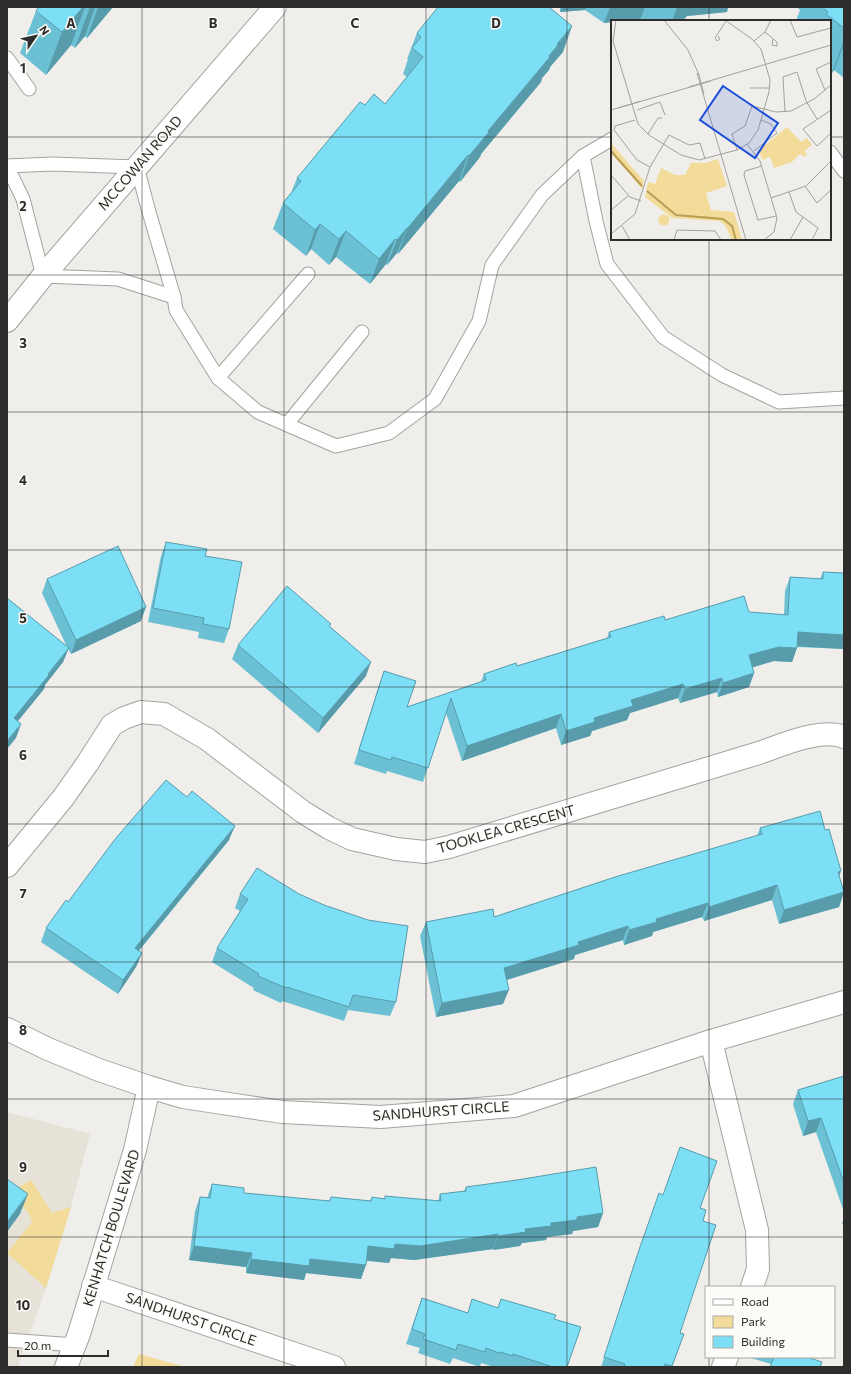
<svg xmlns="http://www.w3.org/2000/svg" width="851" height="1374" viewBox="0 0 851 1374" font-family="Commissioner,sans-serif">
  <style>
    .built { fill: #e6e2d7 }
    .green { fill: #f3db99 }
    .lines { fill: none; stroke-linecap: round; stroke-linejoin: round }
    .service-casing { stroke: #a4a39f; stroke-width: 15 }
    .minor-casing { stroke: #a4a39f; stroke-width: 24 }
    .tertiary-casing { stroke: #a4a39f; stroke-width: 24 }
    .secondary-casing { stroke: #a4a39f; stroke-width: 24 }
    .service { stroke: #fff; stroke-width: 13 }
    .minor { stroke: #fff; stroke-width: 22 }
    .tertiary { stroke: #fff; stroke-width: 22 }
    .secondary { stroke: #fff; stroke-width: 22 }
    .wall { fill: #6cc0d3 }
    .shaded-wall { fill: #589cac }
    .building { fill: #7ddff5; stroke: #589cac }
    .grid { fill: none; stroke: #2e2d2c; stroke-width: 1; stroke-opacity: 0.55 }
    .labels { text-anchor: middle; stroke-width: 3; stroke-linejoin: round; paint-order: stroke }
    .street-label { font-size: 14px; fill: #2e2d2c; stroke: #fdfbf7 }
    .inset-river { fill: none; stroke: #b89e55; stroke-width: 2 }
    .inset-road { fill: none; stroke: #a2a19e; stroke-width: 1 }
    .view { fill: #1d4ed8; fill-opacity: 0.15; stroke: #1d4ed8; stroke-width: 2 }
    .inset-edge { fill: none; stroke: #2e2d2c; stroke-width: 2 }
    .grid-label { font-size: 13px; text-anchor: middle; font-weight: bold; fill: #2e2d2c; stroke: #fdfbf7; stroke-width: 3; stroke-linejoin: round; paint-order: stroke }
  </style>
  <rect width="100%" height="100%" fill="#efeeea"/>
  <path class="built" d="M7 1112 90 1134 71 1207 46 1288 18 1367H7Z"/>
  <g class="green">
    <path d="M31 1180 52 1213 71 1207 46 1288 7 1253 32 1222 28 1212 7 1191V1186L19 1187Z"/>
    <path d="M139 1354 185 1367H133Z"/>
  </g>
  <g class="lines">
    <defs>
      <g id="service">
        <path d="M7 58 29 89"/>
        <path d="M830 152 844 171"/>
        <path d="M583 156 596 221 607 264 663 337 722 375 779 402 844 398"/>
        <path d="M7 166 52 164 137 167 149 212 174 297 176 310 218 378 258 412 336 446 389 433 435 399 479 321 492 265 542 195 583 156 612 139"/>
        <path d="M7 166 23 199 43 276 118 279 174 297"/>
        <path d="M218 378 308 274"/>
        <path d="M287 424 362 332"/>
        <path d="M7 1340 75 1345"/>
      </g>
      <g id="minor">
        <path d="M7 866 63 798 87 764 112 725 124 718 141 712 164 714 207 739 303 812 329 828 352 839 396 849 425 852 449 847 762 752C784 744 822 728 844 737"/>
        <path d="M711 1041 757 1230 758 1269 752 1287"/>
        <path d="M93 1286 334 1367"/>
        <path d="M723 1367 727 1357"/>
      </g>
      <g id="tertiary">
        <path d="M7 1029 48 1049 99 1070 149 1087 183 1097 282 1112 381 1117 514 1106 711 1041 844 1002"/>
        <path d="M66 1367 79 1334 135 1150 149 1087"/>
      </g>
      <path id="secondary" d="M7 321 43 276 275 7"/>
    </defs>
    <use href="#service" class="service-casing"/>
    <use href="#minor" class="minor-casing"/>
    <use href="#tertiary" class="tertiary-casing"/>
    <use href="#secondary" class="secondary-casing"/>
    <use href="#service" class="service"/>
    <use href="#minor" class="minor"/>
    <use href="#tertiary" class="tertiary"/>
    <use href="#secondary" class="secondary"/>
  </g>
  <g class="wall">
    <path d="M39 7H113L87 38 85 36 75 48 71 45 46 75 20 53 36 11Z"/>
    <path d="M560 7H728L727 12 687 16 682 21H642L640 20 612 21V22L604 23 585 10 560 12Z"/>
    <path d="M797 7H844V78L834 70 832 73 830 72V21H796L800 10Z"/>
    <path d="M551 9 563 52 550 67 549 70 542 78 541 82 481 154 480 157 460 182 459 181 398 254 397 253 387 265 386 264 370 284 336 257 329 265 311 249 306 256 273 229 283 203 291 193 297 178 385 104 407 77 403 74 408 59H407L417 33Z"/>
    <path d="M166 542 205 556 229 629 224 643 198 638 199 632 148 622 161 556Z"/>
    <path d="M823 572 844 573V649L797 647 792 662 774 661 752 667 754 673 749 687 718 697 717 692 680 703 678 698 630 713 627 720 592 731 590 736 561 745 556 728 462 761 446 713 423 782 387 771 386 774 354 764 379 685 384 671 407 707 481 682 484 674 517 666 607 638 609 632 665 620 749 612 784 615 785 591 790 577 820 579Z"/>
    <path d="M47 579 141 621 71 654 68 649 63 662 45 685 44 689 18 721 16 738 7 598 67 647 42 593Z"/>
    <path d="M330 627 366 676 318 733 232 659 238 645Z"/>
    <path d="M760 828 825 830 844 892 839 907 779 924 772 900 704 921 702 917 653 932 652 936 624 945 623 940 575 955 574 959 507 980 503 1004 436 1017 420 936 426 922 494 917 757 836Z"/>
    <path d="M229 840 139 951 142 953 136 967 118 994 41 942 46 928 68 902Z"/>
    <path d="M240 894 396 1002 390 1016 348 1010 344 1021 282 1001 281 1003 253 990 254 988 212 962 217 948 240 911 235 908Z"/>
    <path d="M844 1076V1212L816 1132 803 1136 793 1104 798 1090Z"/>
    <path d="M212 1184 244 1193 329 1201 331 1197 370 1201 372 1197 384 1199 438 1201 440 1194 464 1191 466 1187 603 1213 598 1227 573 1231 572 1234 547 1237 546 1240 522 1243 520 1246 493 1250V1249L414 1260 391 1258 389 1263 367 1261 361 1279 306 1273 304 1280 246 1273V1267L189 1260 195 1211 200 1197 207 1198Z"/>
    <path d="M654 1208H700L703 1221 680 1333 684 1334 672 1367H601L635 1261Z"/>
    <path d="M844 1218V1227L842 1223Z"/>
    <path d="M422 1298 468 1313 498 1307 554 1319 567 1367H499L495 1366 494 1367 481 1363 480 1367 453 1358 450 1364 418 1353 420 1348 406 1344Z"/>
    <path d="M751 1357H807L820 1367H770L771 1364 751 1358Z"/>
  </g>
  <g class="shaded-wall">
    <path d="M83 7H85L71 45 46 75 62 32Z"/>
    <path d="M90 7H95L85 36 75 48Z"/>
    <path d="M98 7H113L87 38Z"/>
    <path d="M562 7H586L585 10 560 12Z"/>
    <path d="M610 7H645L640 20 626 21H612V22L604 23Z"/>
    <path d="M677 7H728L727 12 687 16 682 21H672Z"/>
    <path d="M572 26 563 52 550 67 549 70 542 78 541 82 481 154 480 157 460 182 469 156 488 131Z"/>
    <path d="M844 40V44L834 70 832 73Z"/>
    <path d="M468 155 459 181 398 254 407 229Z"/>
    <path d="M320 224 311 249 306 256 315 230Z"/>
    <path d="M407 228 397 253 387 265 397 240Z"/>
    <path d="M346 231 336 257 329 265 339 239Z"/>
    <path d="M395 239 386 264 370 284 379 259Z"/>
    <path d="M146 607 141 621 71 654 76 640Z"/>
    <path d="M798 632 844 635V649L793 646Z"/>
    <path d="M779 647 797 648 792 662 774 661 744 670 749 655Z"/>
    <path d="M69 648 63 662 45 685 44 689 9 732 14 718Z"/>
    <path d="M371 662 366 676 318 733 323 718Z"/>
    <path d="M754 673 749 687 718 697 723 683Z"/>
    <path d="M722 678 717 692 680 703 685 689Z"/>
    <path d="M683 684 678 698 630 713 627 720 592 731 590 736 561 745 566 731 631 700Z"/>
    <path d="M561 714 556 728 462 761 467 746Z"/>
    <path d="M21 724 16 738 7 749V741Z"/>
    <path d="M235 826 229 840 129 962 135 948Z"/>
    <path d="M841 871 836 885 838 872Z"/>
    <path d="M777 885 772 900 704 921 709 907Z"/>
    <path d="M844 892 839 907 779 924 784 910Z"/>
    <path d="M708 903 702 917 653 932 652 936 624 945 629 930 656 919Z"/>
    <path d="M628 926 623 940 575 955 574 959 499 982 504 968 578 942Z"/>
    <path d="M142 953 136 967 118 994 123 980Z"/>
    <path d="M509 990 503 1004 436 1017 442 1003Z"/>
    <path d="M821 1118 816 1132 803 1136 808 1121Z"/>
    <path d="M28 1194 20 1214 7 1232V1222Z"/>
    <path d="M603 1213 598 1227 573 1231 572 1234 547 1237 546 1240 522 1243 520 1246 493 1250 498 1236 577 1217Z"/>
    <path d="M498 1234 493 1249 414 1260 391 1258 389 1263 363 1260 368 1246Z"/>
    <path d="M194 1246 252 1253 246 1267 189 1260Z"/>
    <path d="M251 1259H310L366 1265 361 1279 306 1273 304 1280 246 1273Z"/>
  </g>
  <g class="building">
    <path d="M39 7H83L62 32 36 11Z"/>
    <path d="M438 7H549L572 26 557 44 558 45 549 56 550 57 488 131 489 132 469 156 468 155 407 229V228L397 240 395 239 379 259 346 231 339 239 320 224 315 230 283 203 301 181 297 178 360 102 365 105 374 94 385 104 423 57 412 48 421 37 417 33Z"/>
    <path d="M822 7H844V28L826 14 828 12Z"/>
    <path d="M166 542 207 549 205 556 242 562 229 629 203 624 204 618 153 608Z"/>
    <path d="M118 546 146 607 76 640 47 579Z"/>
    <path d="M823 572 844 573V635L798 632 797 648 779 647 749 655 754 673 723 683 722 678 685 689 683 684 631 700 633 706 594 718 595 722 566 731 561 714 467 746 451 698 428 768 392 757 391 760 359 750 384 671 416 681 407 707 486 680 484 674 516 663 517 666 611 637 609 632 664 616 665 620 744 596 749 612 788 615 790 577 823 579Z"/>
    <path d="M287 586 331 624 329 626 371 662 323 718 238 645Z"/>
    <path d="M7 598 69 648 48 674 49 675 14 718 21 724 7 741Z"/>
    <path d="M166 780 187 797 192 791 235 826 135 948 142 953 123 980 46 928 66 900 68 902 116 838Z"/>
    <path d="M820 811 825 830 829 829 841 871 838 872 844 892 784 910 777 885 709 907 708 903 656 919 657 922 629 930 628 926 578 942 579 945 504 968 509 990 442 1003 426 922 493 909 494 917 615 877 762 834 760 828Z"/>
    <path d="M257 868 299 894 324 905 368 920 408 926 396 1002 353 995 349 1007 287 987 286 988 258 976 259 974 217 948 248 899 240 894Z"/>
    <path d="M844 1076V1183L821 1118 808 1121 798 1090Z"/>
    <path d="M680 1147 717 1161 700 1208 706 1210 703 1221 716 1225 680 1333 684 1334 672 1366 665 1364 664 1367H624L625 1364 604 1357 640 1247 659 1193 663 1195Z"/>
    <path d="M596 1167 603 1213 577 1217V1220L551 1223V1226L525 1229 526 1232 498 1236V1234L420 1246 395 1244 394 1249 368 1246 366 1265 310 1259 309 1266 251 1259 252 1253 194 1246 200 1197 210 1198 212 1184 244 1188V1193L330 1201 331 1197 371 1201 372 1197 385 1199V1196L441 1201 440 1194 466 1191V1187L517 1180Z"/>
    <path d="M7 1179 28 1194 7 1222Z"/>
    <path d="M422 1298 468 1313 472 1299 498 1308 501 1299 556 1315 554 1319 581 1327 567 1367H553L513 1354V1356L500 1352 499 1353 486 1348 485 1352 458 1344 456 1350 423 1339 425 1334 412 1329Z"/>
    <path d="M774 1357H807L822 1362 820 1367H770Z"/>
  </g>
  <path class="grid" d="M142 7V1367M284 7V1367M426 7V1367M567 7V1367M709 7V21M7 137H612M830 137H844M709 239V1287M7 275H844M7 412H844M7 550H844M7 687H844M7 824H844M7 962H844M7 1099H844M7 1237H844M709 1357V1367"/>
  <g class="labels">
    <g class="street-label">
      <text transform="translate(140 163) rotate(-49)" y="5">MCCOWAN ROAD</text>
      <text transform="translate(506 829) rotate(-16)" y="5">TOOKLEA CRESCENT</text>
      <text transform="translate(441 1111) rotate(-4)" y="5">SANDHURST CIRCLE</text>
      <text transform="translate(111 1228) rotate(-73)" y="5">KENHATCH BOULEVARD</text>
      <text transform="translate(191 1319) rotate(19)" y="5">SANDHURST CIRCLE</text>
    </g>
  </g>
  <g transform="translate(611 20)">
    <rect width="220" height="220" fill="#efeeea"/>
    <path d="M176 107 190 122 196 118 201 125 193 131 196 134 194 137 189 134 181 142 163 148 159 137 152 140 147 131ZM0 123 33 161 31 169 0 133ZM107 139 116 166 95 173 100 190 123 192 131 220H121L114 205 108 201 61 198 34 177 37 162 44 164 50 148 64 155H74L80 143H94ZM47.5 200a5.5 5.5 0 1 1 11 0a5.5 5.5 0 1 1-11 0Z" fill="#f3db99"/>
    <path class="inset-river" d="M0 131 31 166M36 171 65 195 112 199 121 206 125 220"/>
    <path class="inset-road" d="M5 0 2 21 27 104 38 115 70 135 88 140 126 130 138 123 147 110 158 72 159 60 150 29 141 19 114 0M53 0 77 30 88 55 93 74M179 0 186 17 220 8M154 12 166 22V26L161 25 162 19M107 16 109 19 106 21 104 18 115 1M143 21 154 12 160 0M86 53 135 220M78 67 220 25M139 68H159M214 70 205 49 220 42M7 88 30 81M0 90 100 61M26 90 49 82 54 95M220 90 192 109 206 126 220 113M174 92 172 57 186 52 195 81 206 99M24 100 4 106 3 110 26 140 39 147M37 114 47 98H51M136 124 149 141 166 198 163 212 153 220M126 130 121 114 134 106 141 86 165 92 180 91 203 79 220 65M143 131 166 113 160 104 150 100M151 146 134 151 133 155 147 200 165 196M0 155 19 177 30 181M194 166 206 183 220 170M178 172 185 192 207 208 201 220M160 178 195 166 220 141M0 190 17 176M11 206 19 220M0 214 24 194 39 147 58 115 78 125 89 123 94 139M63 220 66 210 104 211 110 220M179 220 192 197"/>
    <path class="view" d="M112 66 167 103 144 138 89 100Z"/>
    <rect width="220" height="220" class="inset-edge"/>
  </g>
  <g class="grid-label">
    <text x="71" y="28">A</text>
    <text x="213" y="28">B</text>
    <text x="355" y="28">C</text>
    <text x="496" y="28">D</text>
    <text x="23" y="73">1</text>
    <text x="23" y="211">2</text>
    <text x="23" y="348">3</text>
    <text x="23" y="485">4</text>
    <text x="23" y="623">5</text>
    <text x="23" y="760">6</text>
    <text x="23" y="898">7</text>
    <text x="23" y="1035">8</text>
    <text x="23" y="1172">9</text>
    <text x="23" y="1310">10</text>
  </g>
  <rect width="851" height="1374" fill="none" stroke="#2e2d2c" stroke-width="16"/>
  <rect x="705" y="1286" width="130" height="72" fill="#fdfbf7" stroke="#aaa9a6"/>
  <rect x="713" y="1299" width="20" height="6" fill="#ffffff" stroke="#aaa9a6"/>
  <text x="741" y="1306" font-size="12" fill="#2e2d2c">Road</text>
  <rect x="713" y="1316" width="20" height="12" fill="#f3db99" stroke="#aaa9a6"/>
  <text x="741" y="1326" font-size="12" fill="#2e2d2c">Park</text>
  <rect x="713" y="1336" width="20" height="12" fill="#7ddff5" stroke="#aaa9a6"/>
  <text x="741" y="1346" font-size="12" fill="#2e2d2c">Building</text>
  <g transform="translate(36 36) rotate(56)" stroke="#fdfbf7" stroke-width="3" paint-order="stroke">
  <path d="M0-3L7 15L0 10L-7 15Z" fill="#2e2d2c"/>
  <text y="-6" font-size="11" font-weight="bold" text-anchor="middle" fill="#2e2d2c">N</text>
  </g>
  <path d="M18 1350v6h90v-6" fill="none" stroke="#2e2d2c" stroke-width="2"/>
  <text x="24" y="1350" font-size="12" fill="#2e2d2c" stroke="#fdfbf7" stroke-width="3" paint-order="stroke">20 m</text>
</svg>
